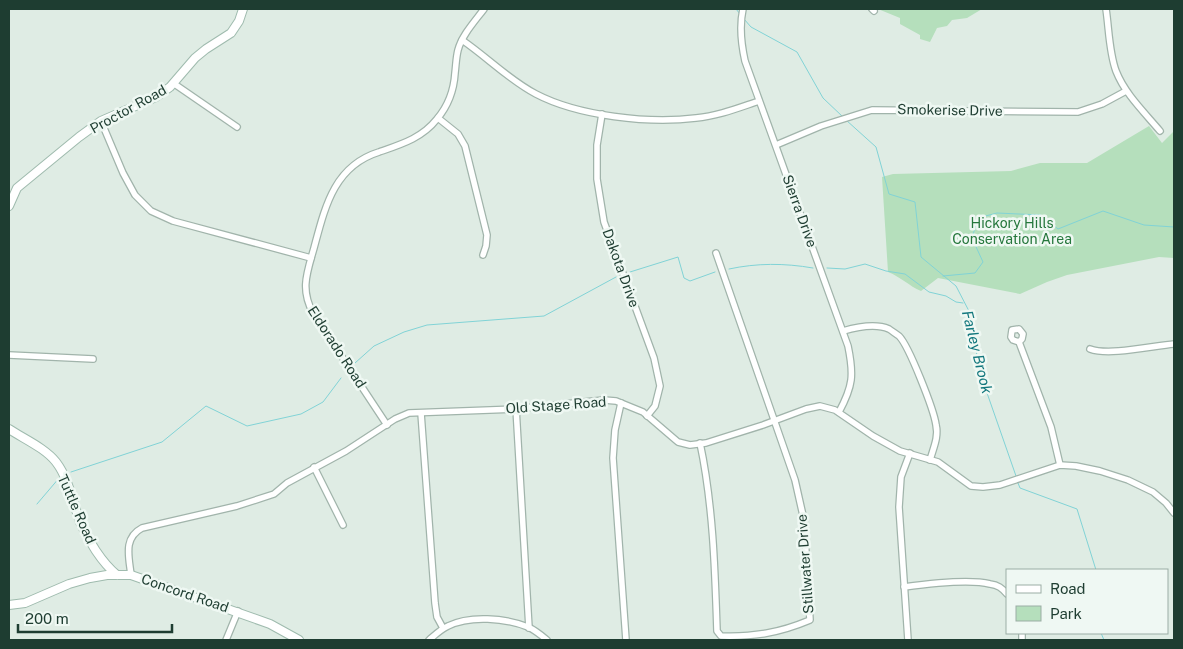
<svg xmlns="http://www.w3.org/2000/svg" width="1183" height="649" viewBox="0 0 1183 649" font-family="'Public Sans',sans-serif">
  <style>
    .green { fill: #b5dfbc }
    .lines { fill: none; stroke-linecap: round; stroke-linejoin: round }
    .stream { stroke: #81d3d6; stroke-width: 1 }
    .minor-casing { stroke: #a1b4ab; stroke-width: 8 }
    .secondary-casing { stroke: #9fbbae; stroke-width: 10 }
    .minor { stroke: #fff; stroke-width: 5.5 }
    .secondary { stroke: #fff; stroke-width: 8 }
    .labels { text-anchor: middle; stroke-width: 5; stroke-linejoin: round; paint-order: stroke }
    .street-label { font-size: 14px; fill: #1e3d31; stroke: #eff8f3 }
    .park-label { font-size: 14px; fill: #25773c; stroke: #eff8f3 }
    .water-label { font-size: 15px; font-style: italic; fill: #14787e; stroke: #eff8f3 }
  </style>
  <rect width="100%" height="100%" fill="#dfece4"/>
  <g class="green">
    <path d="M878 9H982L967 18 952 20 947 26 937 28 930 42 920 39V35L900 24V18Z"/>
    <path d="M1149 126 1162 143 1174 131V258L1159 257 1067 275 1047 282 1020 294 938 278 921 291C909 286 901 277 888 272L882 177 893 174 1011 171 1040 163H1087Z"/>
  </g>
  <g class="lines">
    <g class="stream">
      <path d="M736 9 740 14"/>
      <path d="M744 19 751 27 797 52 823 98 843 117"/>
      <path d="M846 120 876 147 889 194 915 202 921 257 956 286 971 315 979 370 1016 476"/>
      <path d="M827 268 845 269 865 264 886 271 905 274 929 292 946 296 956 302 963 303"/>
      <path d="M729 269C757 263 784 263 813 268"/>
      <path d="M630 272 678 257 684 278 690 281 715 272"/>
      <path d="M943 276 975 273 983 262 972 238 978 218 997 213 1041 215 1058 229 1103 211 1144 225 1174 227"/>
      <path d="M355 363 374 346 404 332 427 325 544 316 616 277"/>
      <path d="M71 472 162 442 206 406 247 426 301 414 323 402 341 378"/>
      <path d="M1018 483 1020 488 1077 509 1096 570"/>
      <path d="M37 504 60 477"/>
      <path d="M1101 633 1104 640"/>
    </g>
    <defs>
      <g id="minor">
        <path d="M743 9C739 27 741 43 745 61L848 346C854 375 853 386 839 412"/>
        <path d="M872 9 874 11"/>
        <path d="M1106 9C1109 29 1109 52 1116 71 1125 94 1144 112 1160 131"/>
        <path d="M462 40C487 57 509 80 536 94 578 116 649 124 696 118 718 116 738 108 759 101"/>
        <path d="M173 83 237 127"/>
        <path d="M602 114 597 145V179L604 222 654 358 660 386 655 406 647 416"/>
        <path d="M438 118 458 134 465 146 487 235 486 246 483 255"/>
        <path d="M101 121 123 173 135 195 151 211 173 221 311 258"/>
        <path d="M776 145 821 126 872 110 1078 112 1102 104 1126 91"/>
        <path d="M843 331C857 327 875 323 889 329 892 331 896 334 899 336 909 346 934 410 936 425 939 437 933 449 930 460"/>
        <path d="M1019 342 1013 340 1011 337 1012 330 1019 329 1023 334 1022 339 1019 342 1051 427 1060 465"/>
        <path d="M1090 349C1109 356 1152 346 1174 344"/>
        <path d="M9 355 93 359"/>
        <path d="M621 403 615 430 613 458 626 640"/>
        <path d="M516 408 529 628"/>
        <path d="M421 413 435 603 437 617 443 628"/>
        <path d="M387 425 313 313C300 289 307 273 314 248 325 207 334 166 379 152 402 144 422 138 437 119 448 106 454 89 455 73 456 65 456 58 458 50 462 35 475 21 484 9"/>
        <path d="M700 443C713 504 715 569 717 631L721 636C754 637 779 633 810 620L804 520 795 480 716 253"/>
        <path d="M314 467 343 525"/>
        <path d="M131 575C129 557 123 538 142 528L237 506 274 494 287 483 346 451 395 419 409 413 514 409 604 400 616 401 643 412 678 442 690 445 706 443 763 425 806 409 820 406 835 410 873 436 900 451 938 462 971 486 983 487 1000 485 1060 465 1076 466 1100 471 1128 480 1153 492 1166 503 1174 513"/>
        <path d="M904 587C926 584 970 579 990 584 998 585 1002 588 1007 594"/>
        <path d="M1022 633V640"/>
        <path d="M226 640 238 611"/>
        <path d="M429 640C435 635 441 629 448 626 470 615 505 618 528 627 535 630 541 635 547 640"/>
        <path d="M908 640 899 507 901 477 910 453"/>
      </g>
      <g id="secondary">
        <path d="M9 206 17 188 79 137 101 121 156 97 170 87 195 58 206 49 231 33 239 21 243 9"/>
        <path d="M9 429C24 439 45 448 56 462 69 479 73 503 80 522 88 540 102 563 117 575"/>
        <path d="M9 605 25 603 69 584 90 578 107 575H131L270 624 299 640"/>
      </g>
    </defs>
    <use href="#minor" class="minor-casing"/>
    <use href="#secondary" class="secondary-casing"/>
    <use href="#minor" class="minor"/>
    <use href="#secondary" class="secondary"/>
  </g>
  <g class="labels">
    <g class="street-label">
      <text transform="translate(128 109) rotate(-29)" y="5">Proctor Road</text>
      <text transform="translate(950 110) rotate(1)" y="5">Smokerise Drive</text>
      <text transform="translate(800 211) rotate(70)" y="5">Sierra Drive</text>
      <text transform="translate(621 268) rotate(70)" y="5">Dakota Drive</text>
      <text transform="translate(337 347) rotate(57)" y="5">Eldorado Road</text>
      <text transform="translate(556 405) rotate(-4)" y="5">Old Stage Road</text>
      <text transform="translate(77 509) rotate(66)" y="5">Tuttle Road</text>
      <text transform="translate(805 564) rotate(-94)" y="5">Stillwater Drive</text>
      <text transform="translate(185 593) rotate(19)" y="5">Concord Road</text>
    </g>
    <g class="park-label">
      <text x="1012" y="228">Hickory Hills<tspan x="1012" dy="16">Conservation Area</tspan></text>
    </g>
    <g class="water-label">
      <text transform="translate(977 352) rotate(76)" y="5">Farley Brook</text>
    </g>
  </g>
  <rect width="1183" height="649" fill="none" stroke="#1e3d31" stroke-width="20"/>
  <rect x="1006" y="569" width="162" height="65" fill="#eff8f3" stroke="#9bada5"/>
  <rect x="1016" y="585" width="25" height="8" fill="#ffffff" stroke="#9bada5"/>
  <text x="1050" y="594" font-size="15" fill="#1e3d31">Road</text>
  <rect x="1016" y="606" width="25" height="15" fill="#b5dfbc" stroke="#9bada5"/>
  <text x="1050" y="619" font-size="15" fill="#1e3d31">Park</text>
  <path d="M18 624v8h154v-8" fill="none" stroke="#1e3d31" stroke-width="2.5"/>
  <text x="25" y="624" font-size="15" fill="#1e3d31" stroke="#eff8f3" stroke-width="4" paint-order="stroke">200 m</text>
</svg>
